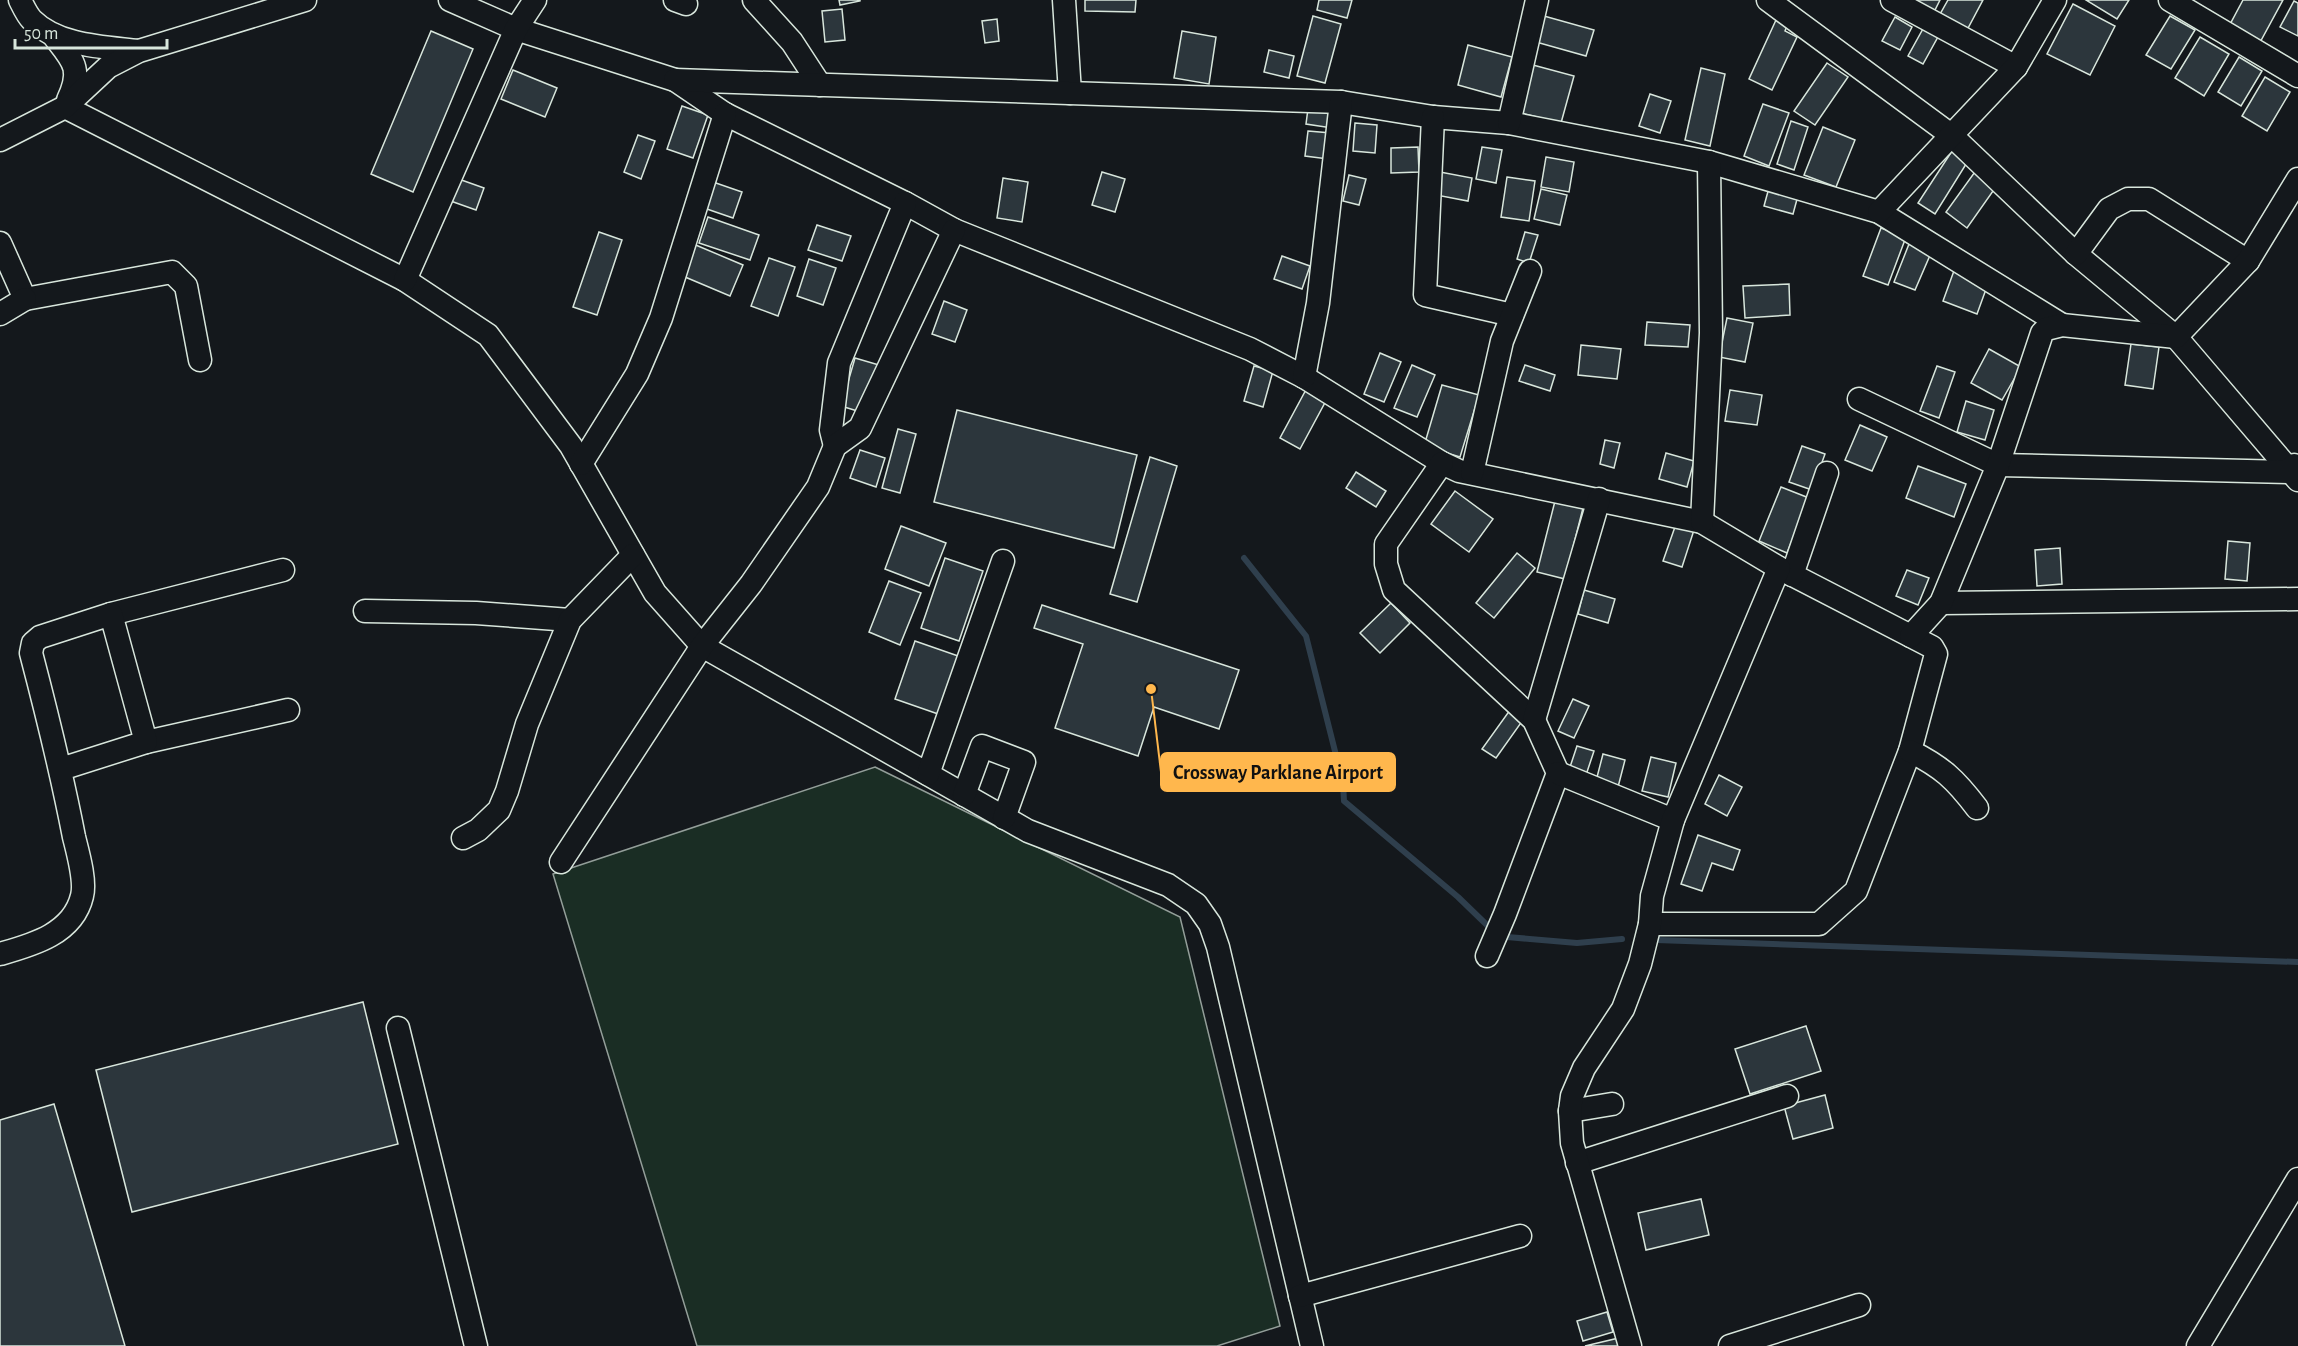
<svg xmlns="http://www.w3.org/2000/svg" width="2298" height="1346" viewBox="0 0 2298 1346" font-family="'Alegreya Sans',sans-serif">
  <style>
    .green { fill: #1a2d24; stroke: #939e99; stroke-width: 1.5 }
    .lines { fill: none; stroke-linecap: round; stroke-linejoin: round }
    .stream { stroke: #2f3f4d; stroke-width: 6 }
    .building { fill: #2c363c; stroke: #d8e6dc; stroke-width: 1.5 }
    .minor-casing { stroke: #d8e6dc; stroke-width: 25 }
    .minor { stroke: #14181c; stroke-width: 22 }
    .leader { fill: none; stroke: #ffb74d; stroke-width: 2 }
    .callout-dot { fill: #ffb74d; stroke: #14181c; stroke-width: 2 }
    .callout { fill: #ffb74d; stroke: #ffb74d; stroke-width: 2 }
    .callout-label { font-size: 20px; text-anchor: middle; font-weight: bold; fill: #111 }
  </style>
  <rect width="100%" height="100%" fill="#14181c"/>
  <path class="green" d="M875 767 1180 917 1280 1326 1217 1346H697L553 874Z"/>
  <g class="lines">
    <g class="stream">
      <path d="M1244 558 1306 636 1343 783 1344 801 1458 897 1490 928"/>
      <path d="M1507 937 1577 943 1622 939"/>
      <path d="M1656 940 2298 962"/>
    </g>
  </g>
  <g class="building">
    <path d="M839 0H860V1L840 5Z"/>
    <path d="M1085 0H1136L1135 12 1085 11Z"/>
    <path d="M1319 0H1352L1347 18 1317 10Z"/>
    <path d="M1907 0H1940L1933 14Z"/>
    <path d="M1948 0H1983L1967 30 1939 16Z"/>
    <path d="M2086 0H2129L2117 19Z"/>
    <path d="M2243 0H2283L2258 46 2227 30Z"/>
    <path d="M2294 1 2298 3V36L2280 27Z"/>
    <path d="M2073 4 2115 26 2090 75 2047 54Z"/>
    <path d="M842 9 845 40 825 42 822 11Z"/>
    <path d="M1313 16 1341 24 1325 83 1297 76Z"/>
    <path d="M1544 16 1594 30 1586 56 1536 42Z"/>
    <path d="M2170 16 2195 30 2171 69 2146 55Z"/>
    <path d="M1895 17 1912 27 1900 50 1882 41Z"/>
    <path d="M997 19 999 41 985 43 982 21Z"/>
    <path d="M1776 20 1787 26 1785 31 1797 37 1772 90 1749 79Z"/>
    <path d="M1924 27 1939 35 1923 64 1908 56Z"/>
    <path d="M431 31 473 49 413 192 371 174Z"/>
    <path d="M1182 31 1216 37 1209 84 1174 78Z"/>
    <path d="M2200 37 2229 54 2204 96 2175 78Z"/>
    <path d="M1468 45 1512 57 1501 97 1458 85Z"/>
    <path d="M1269 50 1294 56 1289 78 1264 72Z"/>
    <path d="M2239 57 2262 71 2241 106 2218 92Z"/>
    <path d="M1827 63 1848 77 1815 125 1794 111Z"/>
    <path d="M1533 65 1574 76 1561 123 1521 113Z"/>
    <path d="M1701 68 1725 74 1710 146 1685 140Z"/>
    <path d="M513 70 557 88 545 117 501 99Z"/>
    <path d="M2265 77 2290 92 2267 131 2242 116Z"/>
    <path d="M1650 94 1671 101 1660 133 1639 126Z"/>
    <path d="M1309 101 1336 105 1332 128 1306 124Z"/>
    <path d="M1763 104 1789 113 1769 166 1744 156Z"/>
    <path d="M682 106 708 115 693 158 667 149Z"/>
    <path d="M1791 121 1808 127 1794 170 1777 164Z"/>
    <path d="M1355 123 1377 125 1375 153 1353 151Z"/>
    <path d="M1823 127 1855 140 1836 187 1804 175Z"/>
    <path d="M1308 131 1331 133 1328 159 1305 156Z"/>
    <path d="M638 135 655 141 641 179 624 172Z"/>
    <path d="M1418 147 1419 172 1391 173V148Z"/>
    <path d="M1482 147 1502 150 1496 183 1476 179Z"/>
    <path d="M1952 151 1968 161 1935 214 1918 203Z"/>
    <path d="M1546 157 1574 162 1569 192 1541 187Z"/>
    <path d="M1977 169 1998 184 1967 228 1946 212Z"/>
    <path d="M1102 172 1125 179 1115 212 1092 205Z"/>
    <path d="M1440 172 1472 178 1468 201 1436 195Z"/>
    <path d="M1349 175 1366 179 1359 205 1343 201Z"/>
    <path d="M453 177 484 188 476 210 445 199Z"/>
    <path d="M1507 177 1535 181 1529 221 1501 217Z"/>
    <path d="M1003 178 1028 182 1022 222 997 218Z"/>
    <path d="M713 182 742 192 733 218 704 208Z"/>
    <path d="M1770 184 1799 192 1793 214 1764 206Z"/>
    <path d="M1541 189 1567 195 1560 225 1534 219Z"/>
    <path d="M708 217 759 235 750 260 699 243Z"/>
    <path d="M817 225 851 236 842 261 808 250Z"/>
    <path d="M1881 228 1906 237 1888 285 1863 276Z"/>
    <path d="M599 232 622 240 597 315 573 307Z"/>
    <path d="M1525 232 1538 235 1529 263 1517 259Z"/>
    <path d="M691 243 743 265 730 296 678 274Z"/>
    <path d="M1909 244 1931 253 1915 290 1894 282Z"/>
    <path d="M1282 256 1310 266 1302 289 1274 279Z"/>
    <path d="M769 258 795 267 778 316 751 306Z"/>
    <path d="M809 259 836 268 823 305 797 296Z"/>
    <path d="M1955 268 1989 281 1977 314 1943 301Z"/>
    <path d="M1789 284 1790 315 1745 318 1743 286Z"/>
    <path d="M944 301 967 310 955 342 932 334Z"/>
    <path d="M1727 318 1753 323 1745 362 1719 357Z"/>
    <path d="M1647 322 1690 325 1688 347 1645 345Z"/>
    <path d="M2131 344 2159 347 2153 389 2125 385Z"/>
    <path d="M1581 345 1621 349 1617 379 1578 375Z"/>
    <path d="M1989 349 2021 367 2002 400 1971 383Z"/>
    <path d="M1380 353 1401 362 1384 402 1364 394Z"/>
    <path d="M855 358 879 365 864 413 841 406Z"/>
    <path d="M1412 365 1435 375 1417 417 1394 408Z"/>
    <path d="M1525 365 1555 375 1550 391 1519 381Z"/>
    <path d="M1254 366 1273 371 1263 407 1244 401Z"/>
    <path d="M1937 366 1955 372 1939 418 1920 411Z"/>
    <path d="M1442 385 1479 395 1460 457 1424 446Z"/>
    <path d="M1308 386 1328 397 1300 449 1280 438Z"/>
    <path d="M1730 390 1762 395 1757 425 1725 421Z"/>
    <path d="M1966 401 1994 410 1985 440 1957 432Z"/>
    <path d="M957 410 1137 455 1114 548 934 502Z"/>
    <path d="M1860 425 1887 437 1872 471 1845 460Z"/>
    <path d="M898 429 916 434 900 493 882 488Z"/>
    <path d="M1605 440 1620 443 1614 468 1600 464Z"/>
    <path d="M1802 446 1825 454 1812 490 1789 482Z"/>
    <path d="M860 450 885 458 876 487 850 478Z"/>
    <path d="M1666 453 1694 461 1687 487 1659 479Z"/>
    <path d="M1150 457 1177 466 1137 602 1110 594Z"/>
    <path d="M1918 466 1966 484 1954 517 1906 498Z"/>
    <path d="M1356 472 1386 491 1376 507 1346 488Z"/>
    <path d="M1781 487 1809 498 1787 553 1759 541Z"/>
    <path d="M1455 491 1493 519 1469 552 1431 524Z"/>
    <path d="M1555 501 1583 508 1565 579 1537 572Z"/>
    <path d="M1676 524 1694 530 1682 567 1663 561Z"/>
    <path d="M901 526 946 543 929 586 885 569Z"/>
    <path d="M2228 541 2250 543 2247 581 2225 579Z"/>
    <path d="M2060 548 2062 584 2037 586 2035 550Z"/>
    <path d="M1517 553 1535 568 1494 618 1476 603Z"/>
    <path d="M945 558 983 571 959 641 921 628Z"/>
    <path d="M1907 570 1929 578 1918 605 1896 596Z"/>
    <path d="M889 581 921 593 900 645 869 632Z"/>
    <path d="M1584 590 1615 599 1608 623 1578 614Z"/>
    <path d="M1391 603 1410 623 1380 653 1360 633Z"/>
    <path d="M1042 605 1239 670 1219 729 1154 707 1138 756 1055 728 1083 644 1034 628Z"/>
    <path d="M915 641 961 657 941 715 895 699Z"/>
    <path d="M1573 699 1589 706 1574 738 1558 731Z"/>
    <path d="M1510 710 1523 720 1496 758 1482 749Z"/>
    <path d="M1577 746 1594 751 1586 775 1569 770Z"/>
    <path d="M1603 754 1625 760 1618 787 1596 781Z"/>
    <path d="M1651 757 1676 763 1668 797 1642 791Z"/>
    <path d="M1719 775 1742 787 1727 816 1705 804Z"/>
    <path d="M1698 835 1740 850 1733 870 1712 863 1702 891 1681 884Z"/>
    <path d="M363 1002 398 1144 132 1212 96 1070Z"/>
    <path d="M1806 1026 1821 1071 1750 1094 1735 1049Z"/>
    <path d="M1825 1095 1833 1128 1793 1139 1784 1106Z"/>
    <path d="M54 1104 125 1346H0V1120Z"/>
    <path d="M1701 1199 1709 1235 1646 1250 1638 1213Z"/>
    <path d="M1607 1312 1613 1332 1583 1341 1577 1321Z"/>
    <path d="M1623 1337 1625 1346H1585Z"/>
  </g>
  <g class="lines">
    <defs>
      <g id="minor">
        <path d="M20 0C23 6 27 15 32 20 58 46 104 47 138 51"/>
        <path d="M450 0 516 29 675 80 725 114 905 203 954 230 1250 349 1304 377 1442 463 1459 471 1702 522 1779 568 1932 647 1936 654 1910 751 1856 891 1819 924H1650"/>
        <path d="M675 0 686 4"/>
        <path d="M754 0 792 42 820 85"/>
        <path d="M1064 0 1070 93"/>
        <path d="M1768 0 1951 135 2076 254 2176 337 2298 480"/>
        <path d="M1892 0 2016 67"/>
        <path d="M2170 0 2298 76"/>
        <path d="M53 35C73 61 83 68 68 100"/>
        <path d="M675 80 1341 102 1433 117 1509 123 1709 162 1879 212 2062 325"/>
        <path d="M65 107 405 280 488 335 571 446 655 593 702 646 1028 831 1168 885 1196 904 1210 924 1218 947 1312 1346"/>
        <path d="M1433 117 1425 295 1512 315"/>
        <path d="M1509 123 1537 0"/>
        <path d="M0 140 65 107 108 67 139 51 305 0"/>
        <path d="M1879 212 2016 67 2055 0"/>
        <path d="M0 243 25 299 172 272 186 286 200 360"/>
        <path d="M2076 254 2109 209 2128 199H2149L2248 261"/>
        <path d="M405 280 516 29 535 0"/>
        <path d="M0 314 25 299"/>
        <path d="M1304 377 1318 303 1341 102"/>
        <path d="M1859 399 1998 465 2290 472 2294 465"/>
        <path d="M835 446 831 430 839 363 905 203"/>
        <path d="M1442 463 1386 544V564L1394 590 1534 720 1558 773 1505 914 1487 956"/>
        <path d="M581 464 637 374 661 318 725 114"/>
        <path d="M1472 473 1502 341 1530 271"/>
        <path d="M1702 522 1711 333 1709 162"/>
        <path d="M1792 575 1827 473"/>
        <path d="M1941 603 2298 599"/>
        <path d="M365 611 476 613 570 620"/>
        <path d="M111 614 283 570"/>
        <path d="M1911 636 1941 603 1998 465 2042 333 2046 329 2062 325 2176 337 2248 261 2298 179"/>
        <path d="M1534 720 1599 499"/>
        <path d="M146 742 288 710"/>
        <path d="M1910 751C1942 767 1955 779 1977 808"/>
        <path d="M1558 773 1673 820"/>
        <path d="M928 774 1003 561"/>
        <path d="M964 795 982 746 1024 762 1004 818"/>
        <path d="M463 838 478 830 499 810 507 791 527 724 570 620 633 555"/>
        <path d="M561 862 702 646 751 584 818 487 835 446 860 428 954 230"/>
        <path d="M0 954C32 945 73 934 82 896 86 881 78 853 74 837 62 775 47 714 31 653L33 643 40 637 111 614 146 742 61 769"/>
        <path d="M398 1028 476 1346"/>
        <path d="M1570 1111 1612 1104"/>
        <path d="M1577 1163 1787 1096"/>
        <path d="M1300 1296 1520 1236"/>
        <path d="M1630 1346 1572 1143 1570 1111 1572 1096 1584 1068 1623 1009 1640 964 1650 924 1652 896 1673 820 1779 568"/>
        <path d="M1730 1346 1859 1305"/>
        <path d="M2198 1346 2298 1179"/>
      </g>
    </defs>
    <use href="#minor" class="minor-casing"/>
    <use href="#minor" class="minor"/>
  </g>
  <path class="leader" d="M1151 689L1161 772"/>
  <circle class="callout-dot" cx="1151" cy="689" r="6"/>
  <rect class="callout" x="1161" y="753" width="234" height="38" rx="6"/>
  <g class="callout-label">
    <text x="1278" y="779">Crossway Parklane Airport</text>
  </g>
  <path d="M15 39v9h152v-9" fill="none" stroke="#d8e6dc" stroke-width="3"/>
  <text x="24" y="39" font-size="18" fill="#d8e6dc" stroke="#14181c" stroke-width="4.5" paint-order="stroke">50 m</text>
</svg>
